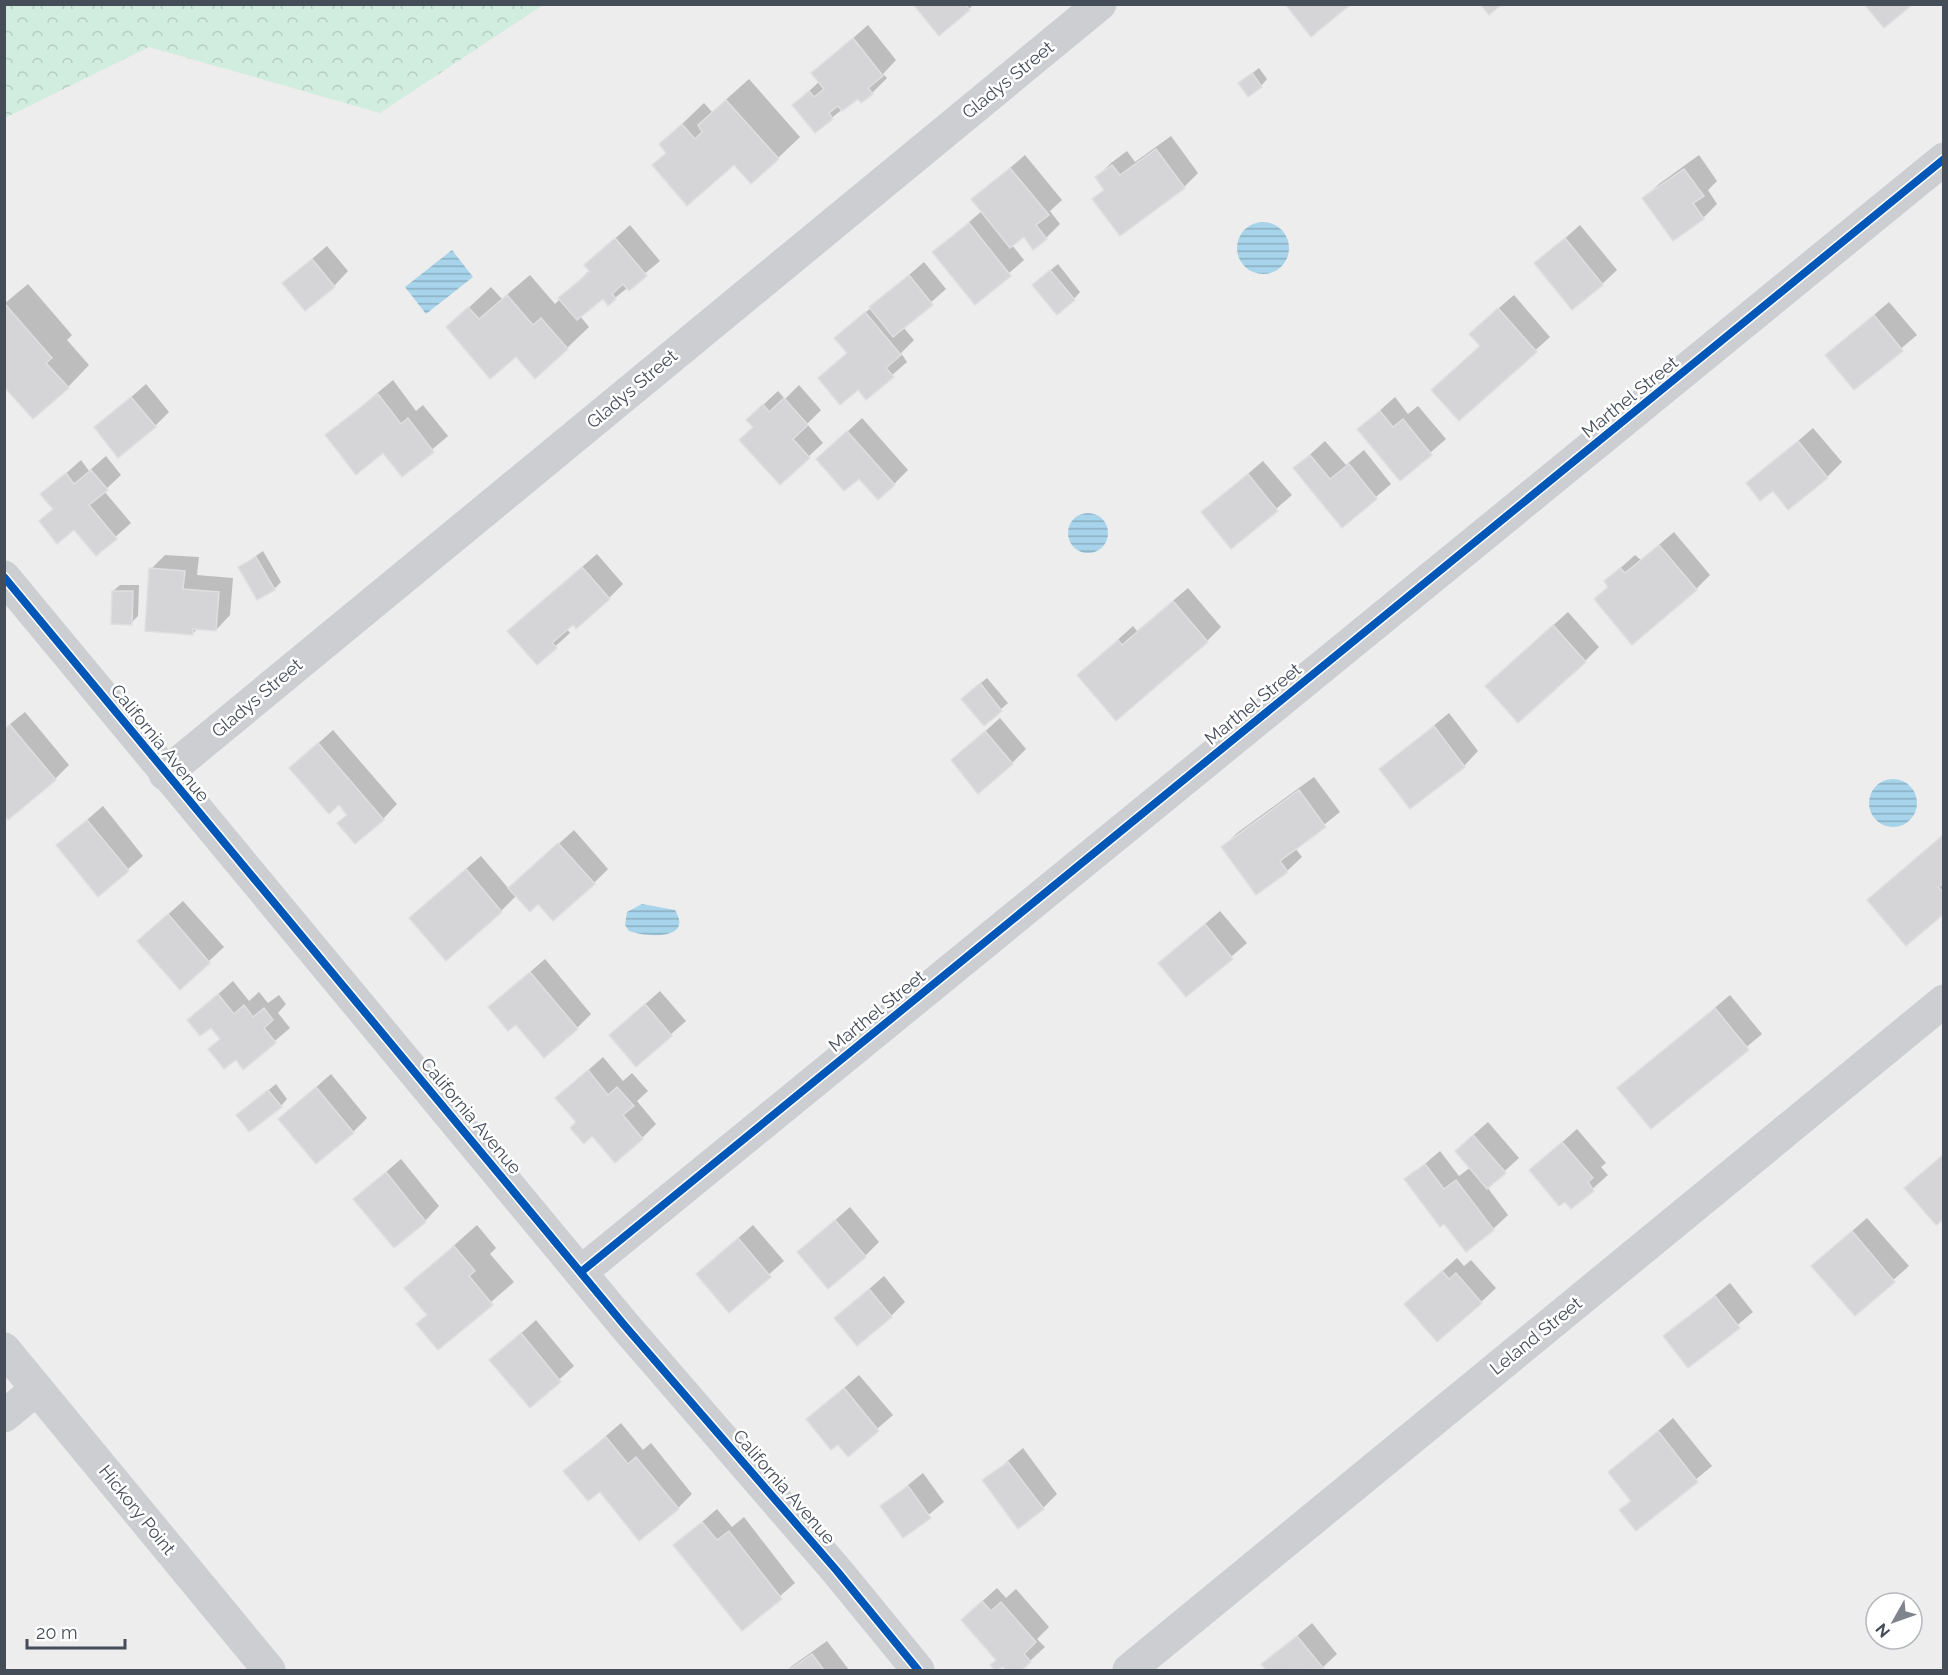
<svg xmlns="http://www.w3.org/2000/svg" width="1948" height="1675" viewBox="0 0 1948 1675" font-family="Raleway,sans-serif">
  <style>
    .forest { fill: url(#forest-crowns) }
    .water { fill: url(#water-rules) }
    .shadow { fill: #0003 }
    .building { fill: #d5d5d7; stroke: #dfdfe0; stroke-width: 1.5 }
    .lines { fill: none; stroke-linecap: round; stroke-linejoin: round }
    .minor { stroke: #ccced1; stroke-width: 33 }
    .cycleway-casing { stroke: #fff; stroke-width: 11 }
    .cycleway { stroke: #0057b8; stroke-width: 8 }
    .labels { text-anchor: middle; stroke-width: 5; stroke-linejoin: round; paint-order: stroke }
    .street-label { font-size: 18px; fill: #454d59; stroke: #fff }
  </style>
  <defs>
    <pattern id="forest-crowns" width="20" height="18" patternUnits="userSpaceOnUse" patternTransform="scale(1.5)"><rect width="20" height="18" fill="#d1eddf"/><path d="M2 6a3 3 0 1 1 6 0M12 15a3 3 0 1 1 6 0" fill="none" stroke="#b5cdc2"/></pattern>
    <pattern id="water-rules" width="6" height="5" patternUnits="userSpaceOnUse" patternTransform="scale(1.5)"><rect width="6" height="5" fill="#a7d4ea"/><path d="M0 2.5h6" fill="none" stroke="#8aaec1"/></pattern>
  </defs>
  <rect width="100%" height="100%" fill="#eeeded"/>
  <path class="forest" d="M5 4H543V5L380 113 149 47 5 118Z"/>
  <g class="water">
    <circle cx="1263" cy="248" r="26"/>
    <path d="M452 250 473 277 426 314 405 287Z"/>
    <circle cx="1088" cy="533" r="20"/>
    <circle cx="1893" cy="803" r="24"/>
    <path d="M642 904 675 910C694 941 645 937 629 931L625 925 627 912Z"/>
  </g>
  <g class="shadow">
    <path d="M915 4H974L969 9Z"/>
    <path d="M868 25 896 60 883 74 887 78 872 93 862 101 858 97 815 131 794 105 820 81 813 73Z"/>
    <path d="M1259 68 1267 79 1261 86 1240 83Z"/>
    <path d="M749 79 800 137 778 158 734 162 661 144 704 103 712 112Z"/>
    <path d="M1171 136 1198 173 1184 187 1094 199 1105 188 1097 177 1111 163 1127 151 1135 162Z"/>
    <path d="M1025 155 1062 200 1050 211 1060 224 1046 238 1024 235 1012 245 1024 260 975 303 934 252 982 211 973 200Z"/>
    <path d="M1699 155 1717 181 1708 190 1717 204 1703 218 1644 198 1659 184Z"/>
    <path d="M630 225 660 261 615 298 603 297 580 316 589 327 567 348 516 355 448 327 491 287 502 299 530 275 555 304 590 270 586 265Z"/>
    <path d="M1580 225 1617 270 1602 284 1536 264Z"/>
    <path d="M327 246 348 271 334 286 284 283Z"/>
    <path d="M924 262 946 289 903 327 914 340 901 353 907 362 866 398 858 388 820 378 848 352 836 338Z"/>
    <path d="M1058 264 1080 292 1074 299 1041 278Z"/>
    <path d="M28 284 72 335 67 340 89 365 68 387 4 389V304Z"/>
    <path d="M1514 295 1550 337 1459 419 1481 346 1485 320Z"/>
    <path d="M1889 302 1917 335 1854 388 1827 355Z"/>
    <path d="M393 380 416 411 423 405 448 436 402 475 384 451 327 435Z"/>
    <path d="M146 384 169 412 155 426 96 428Z"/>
    <path d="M799 385 821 410 807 424 823 443 780 483 755 426 763 405 778 391 785 399Z"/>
    <path d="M1395 397 1408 414 1418 406 1446 439 1400 479 1359 429Z"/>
    <path d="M862 418 908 470 894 484 833 445Z"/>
    <path d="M1813 428 1842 462 1827 477 1788 508 1773 489 1748 484Z"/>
    <path d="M1325 441 1346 465 1364 450 1391 484 1342 526 1295 468Z"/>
    <path d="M106 456 121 475 104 491 131 523 96 554 75 527 41 521 54 508 43 494 81 460 89 471Z"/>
    <path d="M1263 461 1292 495 1232 547 1203 512Z"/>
    <path d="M1674 532 1710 575 1696 589 1609 586 1606 581 1635 555 1641 560Z"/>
    <path d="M263 551 281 582 274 589 240 567Z"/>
    <path d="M597 554 623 584 609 598 567 629 570 633 537 663 524 617Z"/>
    <path d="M165 555 199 557 197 575 233 578 230 615 216 630 198 628 192 634 151 569Z"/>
    <path d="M120 585H139L138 616 131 623 113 591Z"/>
    <path d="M1188 588 1221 627 1207 641 1079 675 1133 626 1137 631Z"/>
    <path d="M1568 612 1599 647 1585 661 1501 672Z"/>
    <path d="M987 678 1008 703 984 724 970 692Z"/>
    <path d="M25 712 69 765 55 779 4 812V729Z"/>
    <path d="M1449 713 1478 751 1464 766 1381 769Z"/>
    <path d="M1000 718 1026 749 1012 763 953 760Z"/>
    <path d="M333 730 397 804 383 819 349 814 339 803 291 768Z"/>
    <path d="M1314 777 1340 812 1295 848 1302 857 1287 871 1257 893 1223 847 1237 833Z"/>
    <path d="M103 806 143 856 98 895 58 845Z"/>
    <path d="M574 830 608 869 594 883 538 902 517 895 501 911 425 904 481 856 509 889Z"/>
    <path d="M1944 834V912L1883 886Z"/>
    <path d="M183 901 224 947 180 988 154 927Z"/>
    <path d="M1220 911 1247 943 1187 995 1160 963Z"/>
    <path d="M545 959 591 1014 577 1028 516 1023 490 1007Z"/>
    <path d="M233 981 249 1001 259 992 268 1003 279 995 286 1004 278 1013 290 1028 243 1068 236 1058 210 1049 221 1038 211 1026 189 1020Z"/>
    <path d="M660 991 686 1021 636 1065 626 1021Z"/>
    <path d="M1730 995 1762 1034 1651 1127 1620 1088Z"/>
    <path d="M603 1057 623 1081 632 1073 648 1091 637 1101 656 1124 642 1138 593 1134 557 1098Z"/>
    <path d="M331 1074 367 1118 353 1132 280 1119Z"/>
    <path d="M276 1084 287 1099 281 1106 245 1109Z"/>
    <path d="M1488 1122 1519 1158 1487 1187 1508 1215 1493 1229 1406 1180 1440 1151 1459 1176 1471 1167V1137Z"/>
    <path d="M1577 1129 1606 1163 1601 1167 1608 1175 1572 1207 1531 1170Z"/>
    <path d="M1944 1154V1217L1906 1188Z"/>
    <path d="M401 1159 439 1206 425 1221 355 1199Z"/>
    <path d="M850 1207 879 1242 865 1256 799 1252Z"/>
    <path d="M1867 1218 1909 1266 1855 1314 1828 1252Z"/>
    <path d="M477 1225 496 1248 490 1254 514 1282 438 1348 418 1324 428 1314 406 1288Z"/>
    <path d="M753 1225 784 1261 729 1310 698 1274Z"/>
    <path d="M1457 1258 1464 1266 1471 1260 1496 1288 1481 1302 1406 1304Z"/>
    <path d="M884 1276 905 1302 891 1316 836 1318Z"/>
    <path d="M1730 1283 1753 1312 1688 1366 1665 1337Z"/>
    <path d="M536 1320 574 1366 530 1406 491 1360Z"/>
    <path d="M859 1375 893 1415 848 1454 838 1442 808 1419Z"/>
    <path d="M1673 1418 1712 1466 1636 1529 1621 1510 1632 1500 1610 1472Z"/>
    <path d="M621 1423 643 1450 651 1443 692 1494 678 1508 600 1490 565 1471Z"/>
    <path d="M1023 1448 1057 1494 1043 1508 984 1481Z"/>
    <path d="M923 1473 944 1502 903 1536 882 1506Z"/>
    <path d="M717 1509 732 1527 744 1517 795 1583 742 1629 675 1545Z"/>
    <path d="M997 1588 1006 1598 1016 1589 1049 1627 1037 1639 1045 1647 1020 1670H1007L1003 1665 997 1670 992 1665 997 1659 977 1606Z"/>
    <path d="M1312 1623 1337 1654 1320 1670H1268L1263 1665Z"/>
    <path d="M827 1641 849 1670H788L792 1666Z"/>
  </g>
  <g class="building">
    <path d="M913 4H965L970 10 939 36Z"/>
    <path d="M1285 4H1351L1311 37Z"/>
    <path d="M1480 4H1502L1489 15Z"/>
    <path d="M1864 4H1913L1884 28Z"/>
    <path d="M853 38 883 76 868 88 873 94 861 103 858 99 842 111 838 106 829 113 833 119 815 133 792 105 809 91 814 97 824 89 811 73Z"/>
    <path d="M1252 73 1262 87 1248 97 1238 83Z"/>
    <path d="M726 100 779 159 751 184 734 165 687 206 652 165 666 153 659 144 682 124 695 139 702 132 698 125Z"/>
    <path d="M1156 149 1185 188 1120 236 1092 199 1104 190 1095 177 1112 165 1120 175Z"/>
    <path d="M1010 168 1049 215 1036 225 1047 239 1033 250 1024 237 1010 248 971 199Z"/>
    <path d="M1684 169 1704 196 1693 203 1704 219 1673 241 1642 198Z"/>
    <path d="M969 223 1011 276 975 305 932 252Z"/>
    <path d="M615 238 647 276 629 291 623 284 612 294 616 299 608 306 603 299 577 320 558 298 590 272 584 265Z"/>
    <path d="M1565 238 1603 285 1572 310 1534 263Z"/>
    <path d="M312 259 335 287 305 311 282 283Z"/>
    <path d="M1050 270 1075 300 1057 315 1032 285Z"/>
    <path d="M909 275 933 305 893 337 869 307Z"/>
    <path d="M507 295 533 325 541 318 568 349 535 379 516 357 490 379 446 327 468 307 479 319Z"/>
    <path d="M5 304 52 358 46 363 69 388 33 419 6 389 4 391Z"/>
    <path d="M1498 308 1537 352 1459 421 1431 390 1480 346 1469 334Z"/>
    <path d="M865 312 901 355 886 368 894 377 866 400 858 390 840 405 818 378 847 353 834 338Z"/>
    <path d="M1874 315 1903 351 1854 390 1825 355Z"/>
    <path d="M378 394 401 424 408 418 434 452 402 477 383 453 356 475 325 435Z"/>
    <path d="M131 397 156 427 118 458 94 427Z"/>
    <path d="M784 398 808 425 793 439 810 458 780 485 739 440 753 427 746 420 763 404 769 412Z"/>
    <path d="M1380 411 1393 427 1403 419 1432 455 1400 481 1357 429Z"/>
    <path d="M847 431 895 485 878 500 859 479 844 491 816 459Z"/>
    <path d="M1798 441 1828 478 1788 510 1773 491 1760 501 1746 483Z"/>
    <path d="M1310 455 1330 479 1349 464 1377 499 1342 528 1293 468Z"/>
    <path d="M91 470 108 490 89 505 117 539 96 556 74 530 57 544 39 521 53 509 40 494 66 473 74 484Z"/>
    <path d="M1248 474 1278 511 1231 549 1201 512Z"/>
    <path d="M1659 545 1697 590 1632 645 1594 599 1608 587 1604 581 1620 568 1625 573Z"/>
    <path d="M256 557 275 590 257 600 238 567Z"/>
    <path d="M582 567 610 599 576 629 573 625 552 643 557 648 537 665 507 631Z"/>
    <path d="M149 568 185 571 183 589 219 592 216 631 193 629V635L145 631Z"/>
    <path d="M112 591H133L132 625 111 624Z"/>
    <path d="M1173 601 1208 642 1116 721 1077 675 1118 640 1122 645Z"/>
    <path d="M1553 625 1586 662 1518 723 1485 686Z"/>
    <path d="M980 683 1002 711 984 726 961 699Z"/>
    <path d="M10 725 56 780 8 820 4 815V730Z"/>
    <path d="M1434 726 1465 767 1410 809 1379 769Z"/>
    <path d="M985 731 1013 764 978 794 951 760Z"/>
    <path d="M318 743 384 820 355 844 337 823 347 815 339 805 329 814 289 768Z"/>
    <path d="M1299 790 1326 827 1280 861 1288 872 1256 895 1221 847Z"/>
    <path d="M87 820 129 871 98 897 56 845Z"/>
    <path d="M1942 836 1944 883 1938 887 1944 893V914L1906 946 1867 900Z"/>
    <path d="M558 843 595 884 553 921 538 904 530 912 508 888Z"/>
    <path d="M466 869 502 912 446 961 409 918Z"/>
    <path d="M168 914 210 963 180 990 137 941Z"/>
    <path d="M1205 924 1233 959 1186 997 1158 963Z"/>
    <path d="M530 972 578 1029 544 1058 516 1025 508 1031 488 1007Z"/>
    <path d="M218 994 234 1014 244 1005 253 1017 264 1008 273 1020 264 1028 276 1043 243 1070 236 1060 224 1069 208 1049 220 1039 211 1028 200 1036 187 1020Z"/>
    <path d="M645 1004 672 1036 636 1067 609 1035Z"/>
    <path d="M1715 1008 1749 1050 1651 1129 1617 1088Z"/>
    <path d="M588 1070 608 1095 617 1087 634 1106 623 1115 643 1139 615 1163 592 1136 584 1144 570 1128 576 1122 555 1098Z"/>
    <path d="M316 1087 354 1133 316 1164 278 1119Z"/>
    <path d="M268 1090 282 1107 249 1132 236 1115Z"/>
    <path d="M1473 1135 1506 1173 1487 1189 1455 1151Z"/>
    <path d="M1562 1142 1593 1178 1588 1182 1594 1191 1571 1209 1565 1202 1559 1206 1529 1170Z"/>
    <path d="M1944 1154V1219L1936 1225 1904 1188Z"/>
    <path d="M1425 1164 1444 1189 1456 1180 1494 1230 1466 1252 1444 1224 1440 1227 1404 1179Z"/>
    <path d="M386 1172 426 1222 394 1248 353 1199Z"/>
    <path d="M835 1220 866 1257 828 1289 797 1252Z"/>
    <path d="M1852 1231 1895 1282 1855 1316 1811 1266Z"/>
    <path d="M738 1238 771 1277 729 1313 696 1274Z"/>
    <path d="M454 1246 475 1271 469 1276 493 1305 438 1350 416 1324 427 1315 404 1288Z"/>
    <path d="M1442 1271 1449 1279 1456 1273 1482 1303 1437 1342 1404 1304Z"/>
    <path d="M869 1289 892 1317 857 1346 834 1318Z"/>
    <path d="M1715 1296 1740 1328 1688 1368 1663 1336Z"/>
    <path d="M521 1333 561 1382 530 1408 489 1360Z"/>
    <path d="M844 1388 879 1431 848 1457 838 1445 831 1450 806 1419Z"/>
    <path d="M1658 1431 1698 1482 1636 1531 1619 1510 1631 1501 1608 1472Z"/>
    <path d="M606 1437 628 1464 636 1457 679 1509 639 1541 600 1492 588 1501 563 1471Z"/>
    <path d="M1008 1462 1044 1509 1018 1529 982 1480Z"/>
    <path d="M908 1486 931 1518 903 1538 880 1506Z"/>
    <path d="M702 1522 717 1540 729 1531 782 1599 742 1631 673 1545Z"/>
    <path d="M982 1601 991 1611 1001 1602 1036 1642 1024 1654 1031 1662 1022 1670H1006L1003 1667 995 1670 990 1665 996 1660 961 1620Z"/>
    <path d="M1297 1636 1324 1669 1266 1670 1261 1664Z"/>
    <path d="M812 1654 824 1670H789Z"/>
  </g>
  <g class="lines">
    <g class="minor">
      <path d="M4 577 625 1326 837 1571 918 1670"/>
      <path d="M165 774 1100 4"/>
      <path d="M581 1272 1944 159"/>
      <path d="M4 1349 269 1670"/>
      <path d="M4 1416 37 1389"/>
      <path d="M1129 1670 1944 1001"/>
    </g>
    <defs>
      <g id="cycleway">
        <path d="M4 577 625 1326 837 1571 918 1670"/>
        <path d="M581 1272 1944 159"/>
      </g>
    </defs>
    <use href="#cycleway" class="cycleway-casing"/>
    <use href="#cycleway" class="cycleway"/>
  </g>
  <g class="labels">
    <g class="street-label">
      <text transform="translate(1008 80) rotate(-39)" y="6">Gladys Street</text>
      <text transform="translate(632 389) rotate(-40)" y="6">Gladys Street</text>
      <text transform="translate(1630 397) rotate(-39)" y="6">Marthel Street</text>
      <text transform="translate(257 698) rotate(-40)" y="6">Gladys Street</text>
      <text transform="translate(1253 704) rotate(-39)" y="6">Marthel Street</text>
      <text transform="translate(160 743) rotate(51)" y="6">California Avenue</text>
      <text transform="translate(877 1011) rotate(-39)" y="6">Marthel Street</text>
      <text transform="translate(471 1116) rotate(50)" y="6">California Avenue</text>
      <text transform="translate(1536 1336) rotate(-39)" y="6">Leland Street</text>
      <text transform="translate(784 1487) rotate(49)" y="6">California Avenue</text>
      <text transform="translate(137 1510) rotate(51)" y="6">Hickory Point</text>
    </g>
  </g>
  <rect width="1948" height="1675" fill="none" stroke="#454d59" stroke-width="12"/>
  <g transform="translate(1894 1621) rotate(230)"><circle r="28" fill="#ffffff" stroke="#b5b8bd" stroke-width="1.5"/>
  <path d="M0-4.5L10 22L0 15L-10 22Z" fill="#80858d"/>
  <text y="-9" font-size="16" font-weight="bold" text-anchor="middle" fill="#454d59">N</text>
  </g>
  <path d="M27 1639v9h98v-9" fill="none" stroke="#454d59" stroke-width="3"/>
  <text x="36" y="1639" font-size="18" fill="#454d59" stroke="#ffffff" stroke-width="4.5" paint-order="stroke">20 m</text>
</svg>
